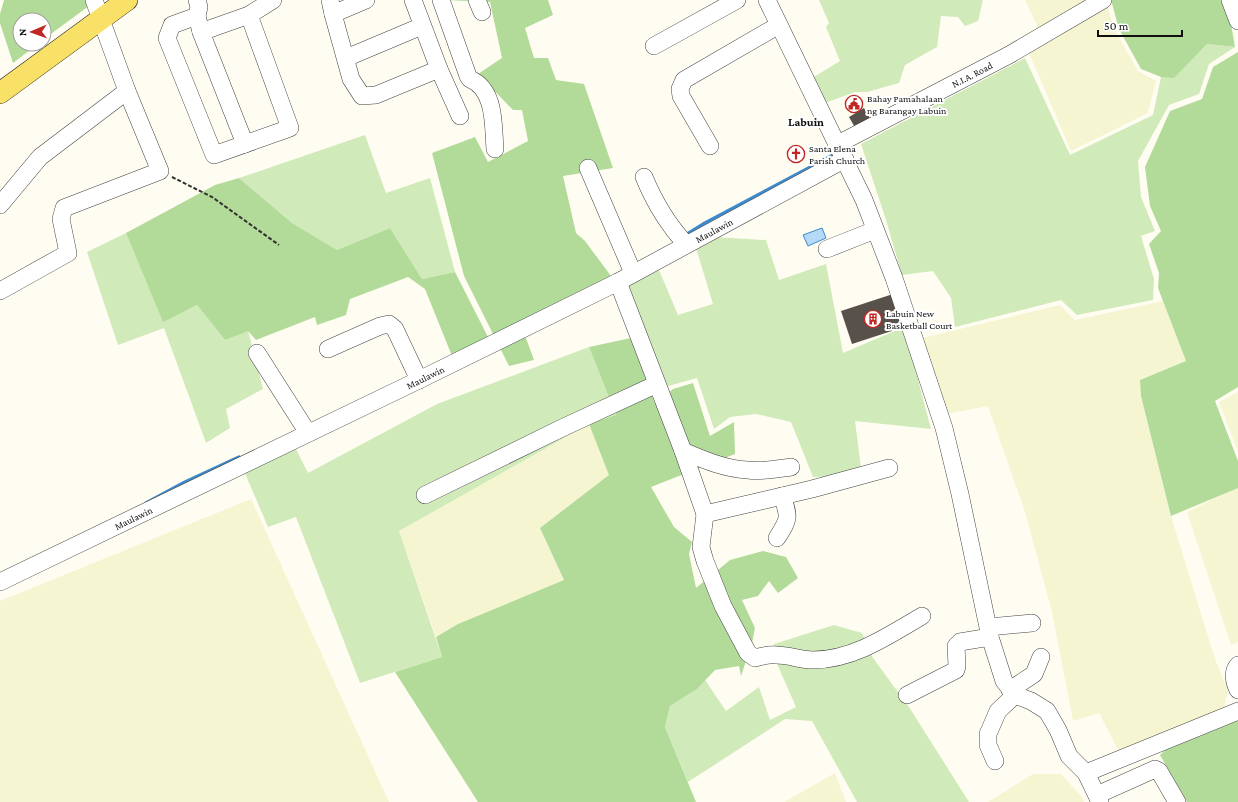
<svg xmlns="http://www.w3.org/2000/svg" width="1238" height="802" viewBox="0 0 1238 802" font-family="'Crimson Pro',serif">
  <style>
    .farmland { fill: #f5f5d1 }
    .green { fill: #d0eaba }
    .forest { fill: #b2db99 }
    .water { fill: #b5daf7; stroke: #3b8ace }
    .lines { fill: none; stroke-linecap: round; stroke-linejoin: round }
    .stream { stroke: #3b8ace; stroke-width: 3.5 }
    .building { fill: #58514b }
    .minor-casing { stroke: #424242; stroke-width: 18 }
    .major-casing { stroke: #202020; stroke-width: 22 }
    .path { stroke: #313131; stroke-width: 2; stroke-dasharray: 4 2; stroke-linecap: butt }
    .minor { stroke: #fff; stroke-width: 17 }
    .major { stroke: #f9e067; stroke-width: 21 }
    .labels { text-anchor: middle; stroke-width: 4; stroke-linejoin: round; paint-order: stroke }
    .street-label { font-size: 10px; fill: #0f0f0f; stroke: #fff }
    .poi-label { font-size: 10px; fill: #0f0f0f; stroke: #fff; text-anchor: start }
    .quarter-label { font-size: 12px; font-weight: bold; fill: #0f0f0f; stroke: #fff }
  </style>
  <rect width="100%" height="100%" fill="#fffdf1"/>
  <g class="farmland">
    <path d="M1025 0H1105L1115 30 1138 71 1156 81 1148 113 1071 151 1030 55 1037 25Z"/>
    <path d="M1163 301 1186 361 1140 380 1141 396 1171 516 1215 659 1228 690 1224 708 1119 752 1099 713 1073 721 1052 612 1025 512 988 406 946 414 923 338 1060 305 1075 320Z"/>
    <path d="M1238 392V452L1219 402Z"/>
    <path d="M589 424 610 475 540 528 564 580 458 624 436 637 399 531Z"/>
    <path d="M1238 487V642L1231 645 1187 512Z"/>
    <path d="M251 499 389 802H0V601Z"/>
    <path d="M835 773 846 802H784Z"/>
    <path d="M1033 774H1061L1082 797 1084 802H988Z"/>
  </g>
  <g class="green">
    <path d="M819 0H983L978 21 965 26 958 17 941 16 937 47 905 65 899 83 867 92H855L825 103 812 78 840 61 826 27 829 23Z"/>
    <path d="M1207 44 1235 47 1209 64 1199 94 1169 105 1138 161 1141 197 1155 231 1141 236 1154 279 1153 300 1077 315 1061 300 955 327 951 298 933 271 902 275 886 220 861 144 1025 58 1070 155 1153 115 1161 77H1174Z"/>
    <path d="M365 135 386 193 430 178 455 272 422 279 390 228 337 250 292 223 239 178Z"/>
    <path d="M126 233 163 321 197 305 225 340 248 330 263 389 226 409 230 428 206 443 164 328 118 345 87 252Z"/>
    <path d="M714 237 766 240 779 280 826 264 843 353 904 327 931 429 855 421 862 476 813 477 791 422 756 414 730 417 714 429 697 378 665 387 627 286 659 270 678 315 713 304 696 248Z"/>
    <path d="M589 347 616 415 589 424 399 531 442 657 360 683 296 517 268 527 244 471 294 445 308 473 437 404Z"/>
    <path d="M834 625 862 633 873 658 909 707 969 802H857L812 721 785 719 688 782 665 727 670 706 697 689 705 680 726 711 759 687 770 720 796 707 778 666 774 644Z"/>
  </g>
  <g class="forest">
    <path d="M4 0H97L44 39V20H20V44H38L13 63 0 23V14Z"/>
    <path d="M445 0H548L553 15 525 28 534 58H548L556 80 584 84 613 168 563 176 576 233 585 241 611 276 520 322 534 360 509 366 464 276 432 153 475 137 488 162 528 141 522 110H513L478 74 502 58 490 2Z"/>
    <path d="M1111 0H1227L1235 47 1207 44 1174 78 1161 77 1141 69 1119 29Z"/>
    <path d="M1238 52V387L1215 401 1238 461V488L1171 516 1141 396 1140 380 1186 361 1158 288 1159 273 1149 244 1161 231 1150 206 1145 167 1170 111 1202 99 1213 67Z"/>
    <path d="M239 178 292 223 337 250 390 228 422 279 455 272 489 339 452 356 425 289 408 277 350 299 346 315 317 325 315 317 256 340 248 331 225 340 197 305 163 322 126 233 215 185Z"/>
    <path d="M631 338 655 404 673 389 693 383 710 436 734 422 735 454 651 487 674 527 692 542 689 554 696 588 730 560 763 551 786 557 798 578 778 593 769 581 758 596 742 600 755 628 752 643 741 676 739 666 715 670 697 689 670 706 665 727 696 802H478L395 672 442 657 436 637 458 624 564 580 540 528 609 475 589 424 616 415 589 347Z"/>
    <path d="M1238 717V802H1187L1160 755 1168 747Z"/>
  </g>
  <path class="water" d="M822 228 826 238 808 246 803 235Z"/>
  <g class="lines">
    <g class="stream">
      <path d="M684 236 705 223 837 153"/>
      <path d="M146 503 185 482 239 457"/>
    </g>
  </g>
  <g class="building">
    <path d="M857 96 862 106 851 112 845 103Z"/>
    <path d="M864 108 872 122 857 131 849 117Z"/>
    <path d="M893 294 904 327 852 344 841 311Z"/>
  </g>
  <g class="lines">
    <defs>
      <g id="minor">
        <path d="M197 0 199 7 197 16 201 32 245 144"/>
        <path d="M330 0 333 14 351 79 362 96 376 95 439 69"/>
        <path d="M413 0 439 69 460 116"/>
        <path d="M441 0 468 76 470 79C496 90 493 126 495 149"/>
        <path d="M477 0 482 12"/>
        <path d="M767 0 864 200 894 278 944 428 960 494 990 637 1004 681 1015 695 1031 701 1047 711 1058 730 1069 756 1086 773 1100 802"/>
        <path d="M1230 0 1238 21"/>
        <path d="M333 14 366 0"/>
        <path d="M197 16 172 25 167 38 214 155 290 128 249 15"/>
        <path d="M201 32 249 15 273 0"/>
        <path d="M654 46 737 0"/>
        <path d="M346 58 422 26"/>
        <path id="s1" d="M838 144 1009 55 1103 0"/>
        <path d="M710 146 681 96 680 89 684 80 779 25"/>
        <path d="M588 168 633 273"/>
        <path d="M644 177C654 201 668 225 686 244"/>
        <path d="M0 205 40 157 127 91"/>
        <path d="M827 249 875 230"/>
        <path d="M618 282 683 451 705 514 812 489 889 468"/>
        <path d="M0 291 68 253 61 219 64 208 160 171 127 91 94 0"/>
        <path d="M328 349 380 326 389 324 395 329 419 380"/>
        <path d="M257 353 308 433"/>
        <path d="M683 451C704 460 725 469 748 470 762 472 777 469 791 467"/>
        <path d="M425 495 562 428 657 384"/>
        <path d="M705 514 701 547 705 561 723 606 748 653 755 658C762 656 769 654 776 655 789 655 801 660 813 660 853 660 888 636 922 616"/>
        <path d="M777 538C789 519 790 518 782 496"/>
        <path id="s2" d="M0 582 419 380 618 282 845 159"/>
        <path d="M989 627 1032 623"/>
        <path d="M1238 665C1232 672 1234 682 1238 690"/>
        <path d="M1010 690 1034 674 1041 657"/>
        <path d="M907 695 956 670 957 666 956 646 960 642 990 637"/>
        <path d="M995 761 988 745V734L998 711 1015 695"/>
        <path d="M1086 773 1238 711"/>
        <path d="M1097 795 1155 769 1159 771 1177 802"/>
      </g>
      <path id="major" d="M0 93 127 0"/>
    </defs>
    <use href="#minor" class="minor-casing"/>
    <use href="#major" class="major-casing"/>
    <path class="path" d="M172 177 212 197 279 245"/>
    <use href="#minor" class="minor"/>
    <use href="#major" class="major"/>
  </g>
  <defs>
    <symbol id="civic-ring" viewBox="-11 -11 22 22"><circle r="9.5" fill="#fff" stroke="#c12825" stroke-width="1.5"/><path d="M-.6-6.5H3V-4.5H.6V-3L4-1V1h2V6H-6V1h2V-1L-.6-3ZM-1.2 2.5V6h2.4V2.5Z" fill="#c12825"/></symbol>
    <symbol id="church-ring" viewBox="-11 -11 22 22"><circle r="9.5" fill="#fff" stroke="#c12825" stroke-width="1.5"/><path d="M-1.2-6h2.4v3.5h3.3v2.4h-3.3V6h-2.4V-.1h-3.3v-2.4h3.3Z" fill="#c12825"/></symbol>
    <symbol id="building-ring" viewBox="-11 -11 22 22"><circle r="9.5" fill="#fff" stroke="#c12825" stroke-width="1.5"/><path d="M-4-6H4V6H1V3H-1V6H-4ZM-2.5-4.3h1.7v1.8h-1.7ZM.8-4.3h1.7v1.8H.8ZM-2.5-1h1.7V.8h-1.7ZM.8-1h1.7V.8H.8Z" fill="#c12825"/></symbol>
  </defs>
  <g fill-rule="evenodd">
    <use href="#civic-ring" x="844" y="94" width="20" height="20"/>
    <use href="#church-ring" x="786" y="144" width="20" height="20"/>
    <use href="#building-ring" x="863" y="309" width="20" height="20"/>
  </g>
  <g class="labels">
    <g class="street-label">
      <text dy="4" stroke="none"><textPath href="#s1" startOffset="151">N.I.A. Road</textPath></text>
      <text dy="4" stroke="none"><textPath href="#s2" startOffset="796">Maulawin</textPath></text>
      <text dy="4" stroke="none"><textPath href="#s2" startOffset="472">Maulawin</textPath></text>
      <text dy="4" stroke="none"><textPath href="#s2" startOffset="148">Maulawin</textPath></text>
    </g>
    <g class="poi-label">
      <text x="867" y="102">Bahay Pamahalaan<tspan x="867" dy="12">ng Barangay Labuin</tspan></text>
      <text x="809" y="152">Santa Elena<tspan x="809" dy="12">Parish Church</tspan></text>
      <text x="886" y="317">Labuin New<tspan x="886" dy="12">Basketball Court</tspan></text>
    </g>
    <g class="quarter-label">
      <text x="806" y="126">Labuin</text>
    </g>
  </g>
  <g transform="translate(32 32) rotate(268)"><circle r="19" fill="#ffffff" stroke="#9f9f9f"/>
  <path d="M0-3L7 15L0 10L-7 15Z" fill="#c12825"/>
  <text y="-6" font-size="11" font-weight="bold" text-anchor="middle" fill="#0f0f0f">N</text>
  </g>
  <path d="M1098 30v6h84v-6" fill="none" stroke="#0f0f0f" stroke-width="2"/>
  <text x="1104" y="30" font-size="12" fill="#0f0f0f" stroke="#ffffff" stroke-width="3" paint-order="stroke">50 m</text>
</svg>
